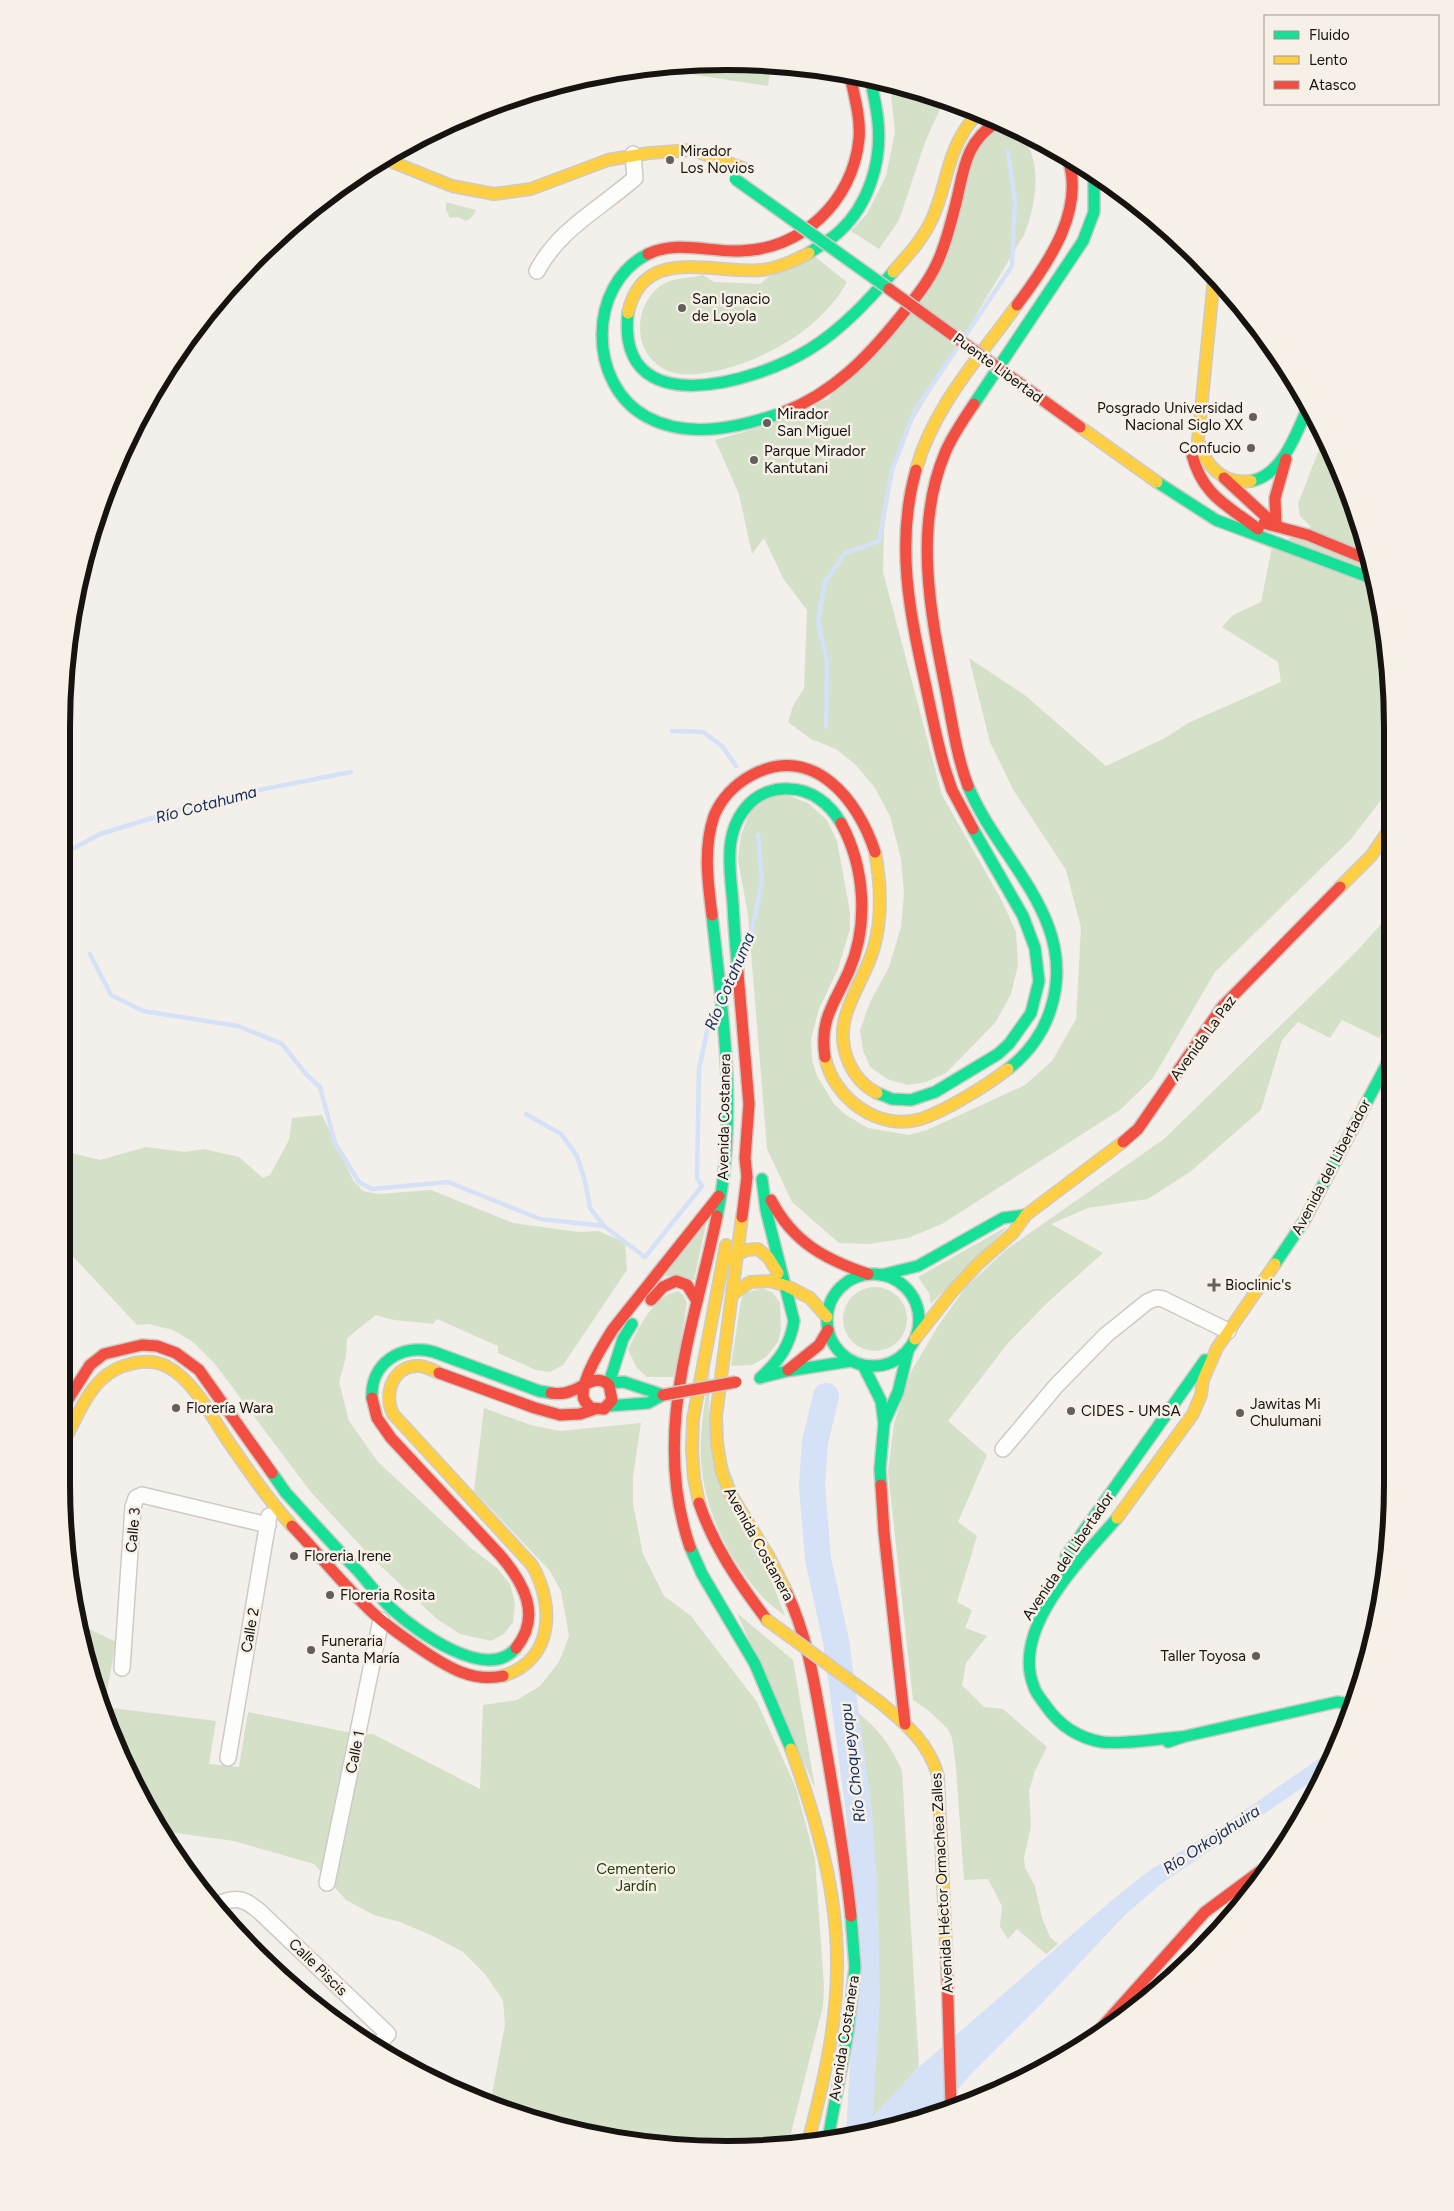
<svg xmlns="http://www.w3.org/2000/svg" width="1454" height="2211" viewBox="0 0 1454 2211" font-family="Figtree,sans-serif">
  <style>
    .green { fill: #d5e0c8 }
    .water { fill: #d4e1f7 }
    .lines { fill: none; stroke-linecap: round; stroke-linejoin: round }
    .stream { stroke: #d4e1f7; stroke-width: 4.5 }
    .river { stroke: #d4e1f7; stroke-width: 26 }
    .street-casing { stroke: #cecbc7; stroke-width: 18 }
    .fast-casing { stroke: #cecbc7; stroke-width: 14 }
    .slow-casing { stroke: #cecbc7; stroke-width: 14 }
    .jam-casing { stroke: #cecbc7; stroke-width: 14 }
    .street { stroke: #fdfdfc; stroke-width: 15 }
    .fast { stroke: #16e098; stroke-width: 11 }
    .slow { stroke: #ffcf43; stroke-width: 11 }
    .jam { stroke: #f24e42; stroke-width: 11 }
    .fast-bridge-casing { stroke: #cecbc7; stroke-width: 14; stroke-linecap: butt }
    .slow-bridge-casing { stroke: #cecbc7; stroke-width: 14; stroke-linecap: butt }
    .jam-bridge-casing { stroke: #cecbc7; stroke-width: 14; stroke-linecap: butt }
    .fast-bridge { stroke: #16e098; stroke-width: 11 }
    .slow-bridge { stroke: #ffcf43; stroke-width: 11 }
    .jam-bridge { stroke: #f24e42; stroke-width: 11 }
    .poi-dot { fill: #63605c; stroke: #f7f0e6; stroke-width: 2 }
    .labels { text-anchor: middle; stroke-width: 5; stroke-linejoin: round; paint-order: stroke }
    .poi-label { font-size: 15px; fill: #161310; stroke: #f7f0e6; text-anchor: start }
    .street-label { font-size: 15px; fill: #161310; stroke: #f7f0e6 }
    .park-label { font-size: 15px; fill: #273e0e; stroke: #f7f0e6 }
    .water-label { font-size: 16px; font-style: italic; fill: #112f61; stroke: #f7f0e6 }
    .rim { fill: none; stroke: #161310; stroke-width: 6 }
  </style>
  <rect width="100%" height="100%" fill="#f3efea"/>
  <g class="green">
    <path d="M691 63 771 66 768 86 690 74Z"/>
    <path d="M890 85 945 98 925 142 899 220 879 249 851 231 867 214 886 176 895 132Z"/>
    <path d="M999 126C1005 128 1012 129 1017 133 1045 155 1036 206 1024 235L906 432 893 466 884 529 883 572 942 795 1002 901 1016 932 1018 965 1011 994 995 1023 946 1073 926 1082 908 1085 887 1079 870 1067 863 1050 860 1031 870 1002 889 967 901 927 904 893 901 859 890 816 875 788 856 765 836 749 811 739 788 722 793 706 804 688 807 610 783 578 764 538 752 554 739 494 715 440 758 428 828 399 937 262 974 143Z"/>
    <path d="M446 202 476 210 472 217 466 221 458 217 450 218 446 210Z"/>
    <path d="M814 256 847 282C821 329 767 359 716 371 702 374 688 376 675 373 634 363 629 310 660 286 673 277 688 279 703 275L714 282 760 284 768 277Z"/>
    <path d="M1325 434 1370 555 1391 684V787L1351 839 1215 972 1153 1078 1120 1110 942 1224 908 1238 869 1244 839 1243 792 1202 767 1149 748 915 738 859 741 835 749 815 762 796 784 794 808 803 827 820 837 841 850 912V929L838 969 819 1009 811 1038 812 1060 817 1076 834 1104 846 1115 868 1128 909 1135 927 1130 1025 1085 1052 1061 1076 1019 1081 928 1066 870 1014 791 990 742 969 658 1026 696 1106 766 1165 738 1188 723 1281 682 1278 662 1222 627 1233 615 1261 602 1272 547 1311 527 1300 516 1298 504Z"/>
    <path d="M1390 914V1015L1379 1038 1342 1020 1330 1038 1298 1022 1282 1040 1261 1110 1190 1172 1148 1199 1088 1208 1051 1224 1103 1253 1047 1303 1008 1343 948 1421 987 1455 958 1522 977 1536 957 1602 972 1610 965 1628 987 1636 966 1663 962 1685 984 1707 1003 1709 1047 1747 1035 1771 1029 1791 1031 1827 1024 1857 1025 1868 1035 1886 1042 1918 1050 1937 1058 1944 1046 1954 1017 1929 1008 1939 1000 1927 1002 1906 988 1879 964 1880 956 1768 952 1738 948 1729 929 1711 913 1700 888 1472 894 1424 911 1372 938 1326 966 1287 1007 1249 1164 1139 1356 952Z"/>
    <path d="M322 1115 353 1180 363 1191 378 1194 431 1190 513 1223 579 1232 598 1231 625 1242 627 1270 563 1365 550 1372 536 1370 498 1353V1346L437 1319 433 1324C413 1321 394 1322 376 1315L347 1338 346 1357 339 1382 349 1421 378 1462 471 1548 498 1569 510 1584 515 1603 513 1622 504 1634 491 1641 460 1634 437 1619 369 1555 310 1491 215 1364 193 1342 173 1330 149 1324 137 1325 67 1250V1152L100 1160 146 1147 185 1152 204 1149 239 1157 263 1178 270 1175 289 1140 292 1118Z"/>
    <path d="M708 1214 694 1280 662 1275Z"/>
    <path d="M1008 1226 931 1304 929 1293 918 1277Z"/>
    <circle cx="875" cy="1319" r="32"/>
    <path d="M762 1288 773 1293 780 1303 781 1330 778 1342 766 1357 752 1365 731 1366 741 1300 745 1293Z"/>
    <path d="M678 1291 683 1295 687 1303 675 1377H647L637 1368 628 1350C638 1329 653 1296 678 1291Z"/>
    <path d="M710 1366 709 1416 785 1616C777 1609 766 1602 759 1593 723 1552 697 1494 701 1439 702 1415 707 1390 710 1366Z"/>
    <path d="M484 1408 531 1425 560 1431 641 1423 633 1476V1504L643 1554 664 1596 691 1616 757 1702 796 1788 815 1859 824 1986 823 2006 788 2145 771 2148H684L597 2137 490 2105 505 2025 503 2000 484 1973 463 1952 433 1936 400 1922 374 1915 346 1900 314 1864 234 1841 162 1831 96 1698 79 1624 116 1642 104 1707 216 1721 209 1764 239 1767 248 1712 357 1734H373L480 1789 483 1705 517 1700 540 1686 559 1662 569 1636 561 1591 550 1571 474 1491Z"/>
    <path d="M737 1613 793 1660 815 1788Z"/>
    <path d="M845 1702C874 1725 887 1737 902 1771L919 2067 857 2134 853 2135 866 1983V1927L863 1818Z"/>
  </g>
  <path class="water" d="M1337 1746 1327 1771 1161 1884 1126 1914 1041 2004 974 2071 938 2111 899 2127 857 2134 919 2067 1112 1900 1150 1870 1222 1826Z"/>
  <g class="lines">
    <g class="stream">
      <path d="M965 336 1012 266 1015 201 1008 152"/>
      <path d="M826 727 827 661 818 622 825 582 845 553 879 541 892 470 915 410 958 347"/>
      <path d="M672 731 703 732 722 746 736 766"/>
      <path d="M67 852 100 834 218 798 351 772"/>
      <path d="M745 946 752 930 762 881 758 835"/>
      <path d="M90 954 111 995 143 1011 238 1026 282 1044 305 1073 320 1087 335 1143 359 1182 372 1189 448 1182 540 1219 604 1226 645 1257 702 1186 697 1178 699 1069 708 1027 715 1012"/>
      <path d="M526 1114 561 1134 577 1156 585 1181 590 1208 604 1226"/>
    </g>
    <path class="river" d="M826 1396 815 1442 812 1486 818 1559 836 1641 859 1812 864 1883 867 1997 859 2134"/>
    <defs>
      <g id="street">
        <path d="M565 82 567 83"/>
        <path d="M537 271C559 229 601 208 635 178L633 154"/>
        <path d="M1003 1449 1056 1386 1106 1335 1147 1302 1156 1298 1163 1299 1228 1331"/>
        <path d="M122 1668 133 1507 136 1498 142 1495 268 1525"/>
        <path d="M228 1758 269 1516"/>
        <path d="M327 1883 381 1620"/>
        <path d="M216 1905C235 1896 244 1898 259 1911L388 2034 378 2045"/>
      </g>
      <g id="fast">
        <path d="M809 253C819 246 831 240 840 231 869 204 882 161 878 122 877 108 873 94 871 80"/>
        <path d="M648 254C587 284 587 385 647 417 689 440 742 427 784 412"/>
        <path d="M628 313C616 424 755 383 810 349 842 329 869 300 893 272"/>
        <path d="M974 404 1083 241 1094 212V175"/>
        <path d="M1251 481C1282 476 1297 432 1308 407"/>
        <path d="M1157 482 1216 520 1374 579"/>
        <path d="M968 786C999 861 1079 919 1051 1008 1044 1032 1028 1054 1008 1069"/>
        <path d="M712 915C723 1015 738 1116 717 1216"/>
        <path d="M738 973C736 950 734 927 733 904 730 868 722 831 750 803 760 793 775 788 789 789 811 789 830 804 841 823"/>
        <path d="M877 1093 892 1099 911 1100 935 1092 998 1054 1009 1044 1031 1013 1039 981 1035 948 1023 916 973 829"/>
        <path d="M1275 1264 1304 1221 1390 1058"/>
        <circle cx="873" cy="1320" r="46"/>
        <path d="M881 1275 918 1266 1003 1218 1026 1215"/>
        <path d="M863 1365 881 1401 884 1423"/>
        <path d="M763 1377 787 1371 851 1361"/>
        <path d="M760 1378C779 1361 790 1346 794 1321L766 1210 762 1179"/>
        <path d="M609 1383 623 1339 632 1324"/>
        <path d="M609 1383 624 1382 663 1395"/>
        <path d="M372 1398C370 1363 402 1343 434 1352L539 1391 551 1393"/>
        <path d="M607 1406 648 1403 663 1395"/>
        <path d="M272 1473 286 1493C310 1519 334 1546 359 1572 370 1585 380 1598 392 1609 416 1631 487 1683 516 1648"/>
        <path d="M881 1485 880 1469 884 1423 898 1392 908 1351"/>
        <path d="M1117 1518C1082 1559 1010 1628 1034 1687 1036 1694 1042 1700 1046 1706 1060 1726 1078 1738 1102 1742 1122 1745 1161 1738 1182 1737"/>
        <path d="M690 1547 702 1574 755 1664 791 1749"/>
        <path d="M1066 1556 1205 1360"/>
        <path d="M1168 1742 1182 1737 1337 1702 1352 1704"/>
        <path d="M828 2139 848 2032 855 1967 851 1916"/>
      </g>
      <g id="slow">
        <path d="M385 159 452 186 494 194 531 189 608 160 649 153 692 150 743 168"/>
        <path d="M893 272C908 255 923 239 932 219 947 187 945 160 966 128 970 123 973 117 979 114"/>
        <path d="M1214 278 1198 440C1205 465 1222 485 1251 481"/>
        <path d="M628 313C643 243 715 275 762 270 779 268 794 261 809 253"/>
        <path d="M916 470C933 407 979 358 1017 305"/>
        <path d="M875 852C881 884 883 915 874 947 863 988 829 1018 849 1063 855 1076 865 1087 877 1093"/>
        <path d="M1340 887 1371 856 1391 827"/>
        <path d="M825 1057C833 1098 879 1132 921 1119 947 1110 986 1086 1008 1069"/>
        <path d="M742 1217 716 1416 717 1443 722 1473 730 1493 769 1557 787 1593"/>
        <path d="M729 1259 746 1250 758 1249 768 1257 778 1273"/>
        <path d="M733 1294 750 1282 770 1281 787 1286 810 1298 827 1317"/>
        <path d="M915 1339 952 1292 978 1264 1013 1233 1026 1215 1123 1142"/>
        <path d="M439 1373C433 1370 426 1367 420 1366 393 1364 383 1394 393 1414L532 1565C555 1605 554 1660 503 1676"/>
        <path d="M67 1435C77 1417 86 1394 101 1380 117 1364 147 1356 168 1367 195 1382 211 1416 228 1441 248 1470 268 1499 292 1526"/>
        <path d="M699 1503 694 1478 692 1450 693 1419 726 1245"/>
        <path d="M1117 1518 1193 1414 1201 1395 1203 1380 1217 1348 1275 1264"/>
        <path d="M881 1703C906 1724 929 1743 938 1776L947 1968"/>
        <path d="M791 1749C816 1818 838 1892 837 1967 837 2026 823 2085 808 2142"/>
      </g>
      <g id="jam">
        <path d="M648 254C676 240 709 252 739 251 802 250 853 201 859 139 861 118 854 96 850 75"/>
        <path d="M1017 305C1048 264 1088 207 1066 154"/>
        <path d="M784 412C833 393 867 358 900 317 917 296 933 277 942 251 948 235 952 219 956 203 964 170 965 142 997 122"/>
        <path d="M1192 455C1203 496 1227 505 1258 529"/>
        <path d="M916 470C895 544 910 614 926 687 932 715 937 742 945 769L952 790 973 829"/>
        <path d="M1224 478 1276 526"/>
        <path d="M1264 523 1308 535 1371 561"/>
        <path d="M1276 526 1275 498 1286 459"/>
        <path d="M968 786C956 754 952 720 945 686 930 611 914 527 945 453 952 436 963 420 974 404"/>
        <path d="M712 915C708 883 703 848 714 816 721 799 735 784 752 775 813 743 858 799 875 852"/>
        <path d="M738 973 749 1104 745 1158 747 1177 742 1217"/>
        <path d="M825 1057C819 1019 835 1003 849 971 869 925 865 867 841 823"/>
        <path d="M1123 1142 1138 1129 1222 1007 1340 887"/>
        <path d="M771 1200C793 1242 824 1259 868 1274"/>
        <path d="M651 1300 663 1287 676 1281 687 1285 697 1301"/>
        <path d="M788 1370 819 1345 828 1330"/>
        <path d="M439 1373 535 1408 560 1415 580 1414 595 1409"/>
        <path d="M551 1393C558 1394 565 1394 571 1391 584 1387 596 1373 609 1385L612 1400 604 1409 591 1408C587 1404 583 1401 583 1395 583 1376 603 1345 613 1329L719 1196"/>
        <path d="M372 1398 377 1418 391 1438 500 1555C524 1583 542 1616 516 1648"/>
        <path d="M67 1401 90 1365 104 1354 142 1345 157 1346 176 1353 199 1370 272 1473"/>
        <path d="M881 1485 884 1532 905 1724"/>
        <path d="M699 1503C714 1547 739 1583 767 1620"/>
        <path d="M292 1526C319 1554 344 1586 373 1613 388 1627 405 1638 422 1650 446 1666 472 1683 503 1676"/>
        <path d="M690 1547C651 1433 694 1328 717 1216"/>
        <path d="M787 1593C809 1639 816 1693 825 1743 835 1801 845 1858 851 1916"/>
        <path d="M947 1968 951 2106"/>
        <path d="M1094 2036 1205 1912 1263 1869"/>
      </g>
    </defs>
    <use href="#street" class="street-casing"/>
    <use href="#fast" class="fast-casing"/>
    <use href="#slow" class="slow-casing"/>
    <use href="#jam" class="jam-casing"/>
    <use href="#street" class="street"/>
    <use href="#fast" class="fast"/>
    <use href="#slow" class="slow"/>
    <use href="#jam" class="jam"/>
    <defs>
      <path id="fast-bridge" d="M735 179 889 289"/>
      <g id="slow-bridge">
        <path d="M1080 427 1157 482"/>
        <path d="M767 1620 881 1703"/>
      </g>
      <g id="jam-bridge">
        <path d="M889 289 1080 427"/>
        <path d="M663 1395 736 1382"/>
      </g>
    </defs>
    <use href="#fast-bridge" class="fast-bridge-casing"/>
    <use href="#slow-bridge" class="slow-bridge-casing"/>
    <use href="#jam-bridge" class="jam-bridge-casing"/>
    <use href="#fast-bridge" class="fast-bridge"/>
    <use href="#slow-bridge" class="slow-bridge"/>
    <use href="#jam-bridge" class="jam-bridge"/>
  </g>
  <g class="poi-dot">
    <circle cx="670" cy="160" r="5"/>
    <circle cx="682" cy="308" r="5"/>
    <circle cx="1253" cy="417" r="5"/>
    <circle cx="767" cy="423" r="5"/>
    <circle cx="1251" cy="448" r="5"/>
    <circle cx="754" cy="460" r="5"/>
    <path d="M1211.5 1277.5h5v5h5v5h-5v5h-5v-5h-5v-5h5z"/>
    <circle cx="176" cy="1408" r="5"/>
    <circle cx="1071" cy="1411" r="5"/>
    <circle cx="1240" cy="1413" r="5"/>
    <circle cx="294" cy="1556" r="5"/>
    <circle cx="330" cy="1595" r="5"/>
    <circle cx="311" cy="1650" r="5"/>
    <circle cx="1256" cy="1656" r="5"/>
  </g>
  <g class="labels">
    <g class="poi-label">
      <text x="680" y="156">Mirador<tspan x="680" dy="17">Los Novios</tspan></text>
      <text x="692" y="304">San Ignacio<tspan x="692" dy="17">de Loyola</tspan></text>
      <text x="1243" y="413" text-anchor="end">Posgrado Universidad<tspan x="1243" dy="17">Nacional Siglo XX</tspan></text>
      <text x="777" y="419">Mirador<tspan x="777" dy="17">San Miguel</tspan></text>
      <text x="1241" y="453" text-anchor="end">Confucio</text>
      <text x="764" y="456">Parque Mirador<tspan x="764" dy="17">Kantutani</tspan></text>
      <text x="1225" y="1290">Bioclinic's</text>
      <text x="1250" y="1409">Jawitas Mi<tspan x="1250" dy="17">Chulumani</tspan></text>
      <text x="186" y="1413">Florería Wara</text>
      <text x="1081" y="1416">CIDES - UMSA</text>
      <text x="304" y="1561">Floreria Irene</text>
      <text x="340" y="1600">Floreria Rosita</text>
      <text x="321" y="1646">Funeraria<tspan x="321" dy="17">Santa María</tspan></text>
      <text x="1246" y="1661" text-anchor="end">Taller Toyosa</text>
    </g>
    <g class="street-label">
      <text transform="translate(998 368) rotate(36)" y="5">Puente Libertad</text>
      <text transform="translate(1203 1038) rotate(-54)" y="5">Avenida La Paz</text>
      <text transform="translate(724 1117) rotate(-89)" y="5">Avenida Costanera</text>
      <text transform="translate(1331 1167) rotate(-62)" y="5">Avenida del Libertador</text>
      <text transform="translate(133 1530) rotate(-85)" y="5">Calle 3</text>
      <text transform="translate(759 1544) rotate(61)" y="5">Avenida Costanera</text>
      <text transform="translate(1068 1556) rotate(-56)" y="5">Avenida del Libertador</text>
      <text transform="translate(250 1630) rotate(-80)" y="5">Calle 2</text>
      <text transform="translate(355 1752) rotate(-78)" y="5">Calle 1</text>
      <text transform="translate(942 1883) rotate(-93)" y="5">Avenida Héctor Ormachea Zalles</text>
      <text transform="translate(318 1967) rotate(44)" y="5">Calle Piscis</text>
      <text transform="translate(844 2038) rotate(-81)" y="5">Avenida Costanera</text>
    </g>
    <g class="park-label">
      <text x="636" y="1874">Cementerio<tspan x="636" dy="17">Jardín</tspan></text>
    </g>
    <g class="water-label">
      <text transform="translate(206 804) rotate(-15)" y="6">Río Cotahuma</text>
      <text transform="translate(729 981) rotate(-67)" y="6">Río Cotahuma</text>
      <text transform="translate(852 1763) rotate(-97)" y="6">Río Choqueyapu</text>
      <text transform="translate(1211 1839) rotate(-33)" y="6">Río Orkojahuira</text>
    </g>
  </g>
  <path d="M0 0H1454V2211H0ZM727 70H727A657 657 0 0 1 1384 727V1484A657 657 0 0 1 727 2141H727A657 657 0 0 1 70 1484V727A657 657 0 0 1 727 70Z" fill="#f7f0e6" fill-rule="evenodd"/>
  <path class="rim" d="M727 70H727A657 657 0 0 1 1384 727V1484A657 657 0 0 1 727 2141H727A657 657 0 0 1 70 1484V727A657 657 0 0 1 727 70Z"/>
  <rect x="1264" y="15" width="175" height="90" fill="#f7f0e6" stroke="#9d9890"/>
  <rect x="1274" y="31" width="25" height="8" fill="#16e098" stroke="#9d9890"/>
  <text x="1309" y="40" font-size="15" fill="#161310">Fluido</text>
  <rect x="1274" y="56" width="25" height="8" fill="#ffcf43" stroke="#9d9890"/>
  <text x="1309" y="65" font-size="15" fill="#161310">Lento</text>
  <rect x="1274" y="81" width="25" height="8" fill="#f24e42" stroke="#9d9890"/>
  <text x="1309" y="90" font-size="15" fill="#161310">Atasco</text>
</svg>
